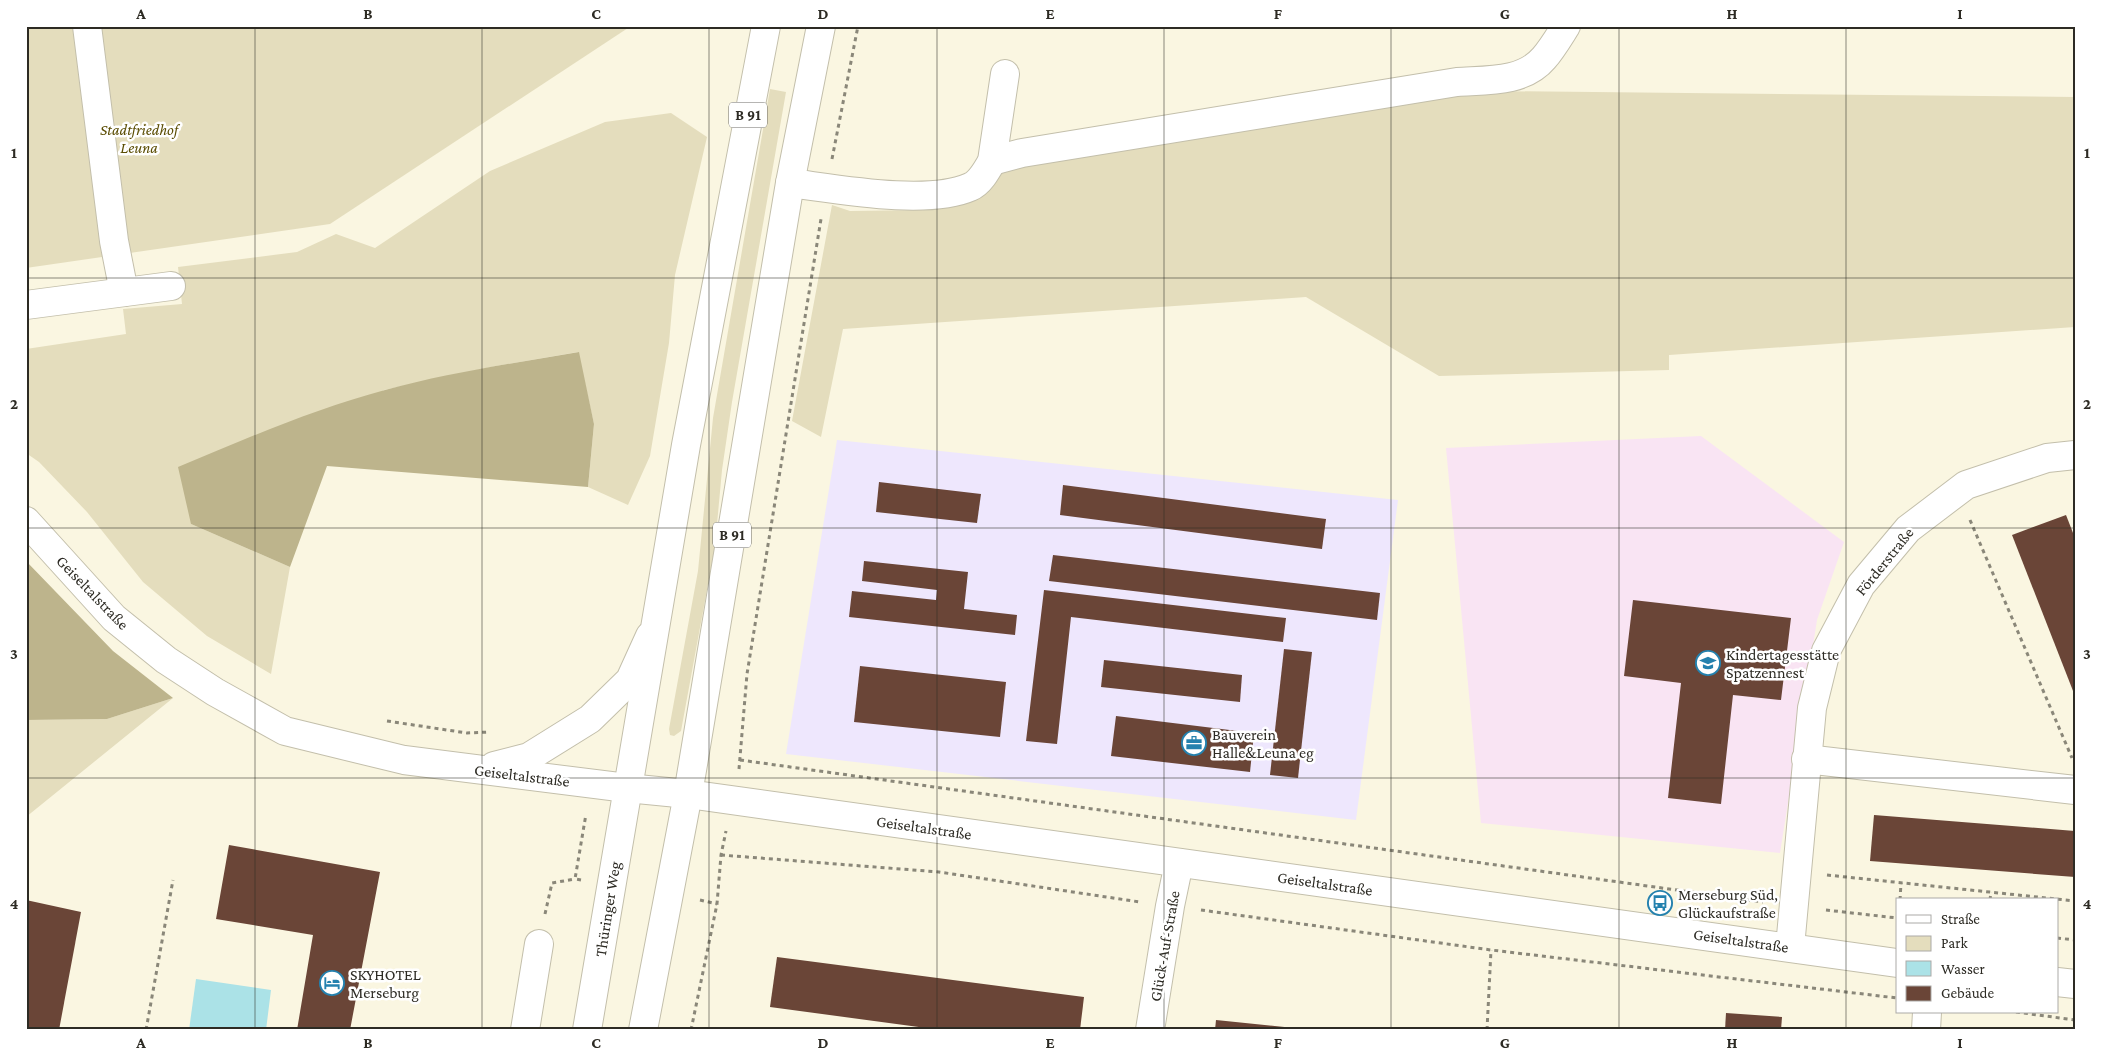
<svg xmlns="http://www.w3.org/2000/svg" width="2101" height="1056" viewBox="0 0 2101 1056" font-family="'Crimson Pro',serif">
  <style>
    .industrial { fill: #eee7fd }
    .education { fill: #f9e4f3 }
    .green { fill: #e4ddbd }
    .forest { fill: #bdb48c }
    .water { fill: #abe2e7 }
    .building { fill: #6a4537 }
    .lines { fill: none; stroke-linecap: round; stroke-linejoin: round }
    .minor-casing { stroke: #c3bfab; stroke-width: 30 }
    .major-casing { stroke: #c3bfab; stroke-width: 30 }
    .path { stroke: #8a8779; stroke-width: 3; stroke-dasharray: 4 4; stroke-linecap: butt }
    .minor { stroke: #fff; stroke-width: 28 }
    .major { stroke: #fff; stroke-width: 28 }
    .grid { fill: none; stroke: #2d2b24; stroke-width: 1; stroke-opacity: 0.55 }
    .labels { text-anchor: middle; stroke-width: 5; stroke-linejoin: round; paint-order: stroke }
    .shield { fill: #fff; stroke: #6c6b66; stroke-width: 1 }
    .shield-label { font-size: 15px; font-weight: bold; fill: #2d2b24 }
    .park-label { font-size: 16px; font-style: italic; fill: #5b4d03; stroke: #fff }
    .street-label { font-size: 16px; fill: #2d2b24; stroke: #fff }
    .poi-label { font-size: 16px; fill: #2d2b24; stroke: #fff; text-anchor: start }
    .neatline { fill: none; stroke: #2d2b24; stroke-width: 2 }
    .grid-label { font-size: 16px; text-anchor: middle; font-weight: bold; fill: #2d2b24 }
  </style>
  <rect width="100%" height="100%" fill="#faf6e1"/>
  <path class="industrial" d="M837 440 1398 500 1356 820 786 754Z"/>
  <path class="education" d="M1701 436 1844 542 1817 620 1780 853 1481 823 1446 448Z"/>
  <g class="green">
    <path d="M26 26H631L330 224 26 268Z"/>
    <path d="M770 89 786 92 732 402 722 470 715 546 681 731 674 736 670 735 669 729 698 571 713 418Z"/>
    <path d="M1488 91 2075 97V327L1669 355V370L1439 376 1306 297 843 329 821 437 792 421 832 205 850 211 919 210 969 199 1007 164Z"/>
    <path d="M671 113 707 137 675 275 669 343 650 456 628 505 588 487 594 424 578 352 496 366 384 390 191 524 290 567 271 674 207 636 143 582 87 512 39 462 26 453V349L126 334 123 309 182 304 178 267 297 252 336 234 375 248 490 171 605 122Z"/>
    <path d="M173 698 26 817V720L107 719Z"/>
  </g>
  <g class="forest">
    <path d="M579 352 594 424 588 487 327 466 290 567 191 524 178 467C245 439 314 409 385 390 448 373 514 363 579 352Z"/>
    <path d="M26 561 113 651 173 698 107 719 26 720Z"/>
  </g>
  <path class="water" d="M196 979 271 990 266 1030H189Z"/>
  <g class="building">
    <path d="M879 482 981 494 977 523 876 512Z"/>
    <path d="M1063 485 1326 519 1322 549 1060 515Z"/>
    <path d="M2066 515 2075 538V696L2012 535Z"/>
    <path d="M1053 555 1380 593 1377 620 1049 581Z"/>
    <path d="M864 561 968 572 964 609 1017 615 1015 635 849 617 852 591 936 600 937 590 862 581Z"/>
    <path d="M1044 590 1286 618 1283 642 1071 617 1057 744 1026 741Z"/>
    <path d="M1633 600 1791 618 1781 700 1733 695 1721 804 1668 798 1681 683 1624 676Z"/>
    <path d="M1284 649 1312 652 1298 778 1270 775Z"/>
    <path d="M1104 660 1242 675 1240 702 1101 687Z"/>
    <path d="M860 666 1006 682 1000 737 854 722Z"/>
    <path d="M1116 716 1254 733 1250 772 1111 756Z"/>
    <path d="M1874 815 2075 831V877L1870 861Z"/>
    <path d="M229 845 380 872 350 1030H297L313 935 216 919Z"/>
    <path d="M26 900 81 912 59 1030H26Z"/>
    <path d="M777 957 1084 997 1080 1030H941L770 1007Z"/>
    <path d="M1726 1013 1782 1017 1781 1030H1725Z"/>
    <path d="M1216 1020 1294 1028V1030H1215Z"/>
  </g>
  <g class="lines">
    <defs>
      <g id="minor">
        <path d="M87 26 114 241 124 292"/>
        <path d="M992 161 1022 153 1457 82C1486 80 1523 83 1544 58 1552 49 1559 37 1566 26"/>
        <path d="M790 183C837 189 927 206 970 187 980 183 987 170 992 161L1005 74"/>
        <path d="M26 305 171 286"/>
        <path d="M26 521 114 618 166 660 215 692 285 731 404 760 627 788 688 794 1897 963"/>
        <path d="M1806 759 2075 790"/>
        <path d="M494 766 529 757 590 719 630 680 650 636"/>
        <path d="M1790 947 1812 708 1826 651 1861 585 1908 529 1966 485 2047 458 2075 455"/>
        <path d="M2057 982 2075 984"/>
        <path d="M525 1030 539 944"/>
        <path d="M1150 1030 1170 906 1179 863"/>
        <path d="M1926 1030 1927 1012"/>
      </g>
      <g id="major">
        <path d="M587 1030 686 445 766 26"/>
        <path d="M643 1030 688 794 790 183 821 26"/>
      </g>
    </defs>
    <use href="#minor" class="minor-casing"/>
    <use href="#major" class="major-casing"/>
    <g class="path">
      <path d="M832 159 858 26"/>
      <path d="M1970 520 2072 758"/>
      <path d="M387 721 467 733 490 732"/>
      <path d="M740 760 1763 902"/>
      <path d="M739 769 747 674 821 219"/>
      <path d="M721 855 939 872 1140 902"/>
      <path d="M1827 875 2075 901"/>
      <path d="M581 880 575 879 586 814"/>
      <path d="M700 900 717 904"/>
      <path d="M1900 900 1901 883"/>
      <path d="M1990 900 1991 892"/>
      <path d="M1201 910 1491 950 1897 998"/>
      <path d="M1826 910 1897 918"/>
      <path d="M545 914 552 883 575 879"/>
      <path d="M2057 938 2075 940"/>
      <path d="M2016 1012 2075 1020"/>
      <path d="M146 1030 173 880"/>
      <path d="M691 1030 717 904 721 855 726 831"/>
      <path d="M1487 1030 1491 950"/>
    </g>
    <use href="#minor" class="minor"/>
    <use href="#major" class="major"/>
  </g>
  <path class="grid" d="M255 26V1030M482 26V1030M709 26V1030M937 26V1030M1164 26V1030M1391 26V1030M1619 26V1030M1846 26V1030M26 278H2075M26 528H2075M26 778H2075"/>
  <defs>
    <symbol id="school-ring" viewBox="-11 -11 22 22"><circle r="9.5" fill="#fff" stroke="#2481ae" stroke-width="1.5"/><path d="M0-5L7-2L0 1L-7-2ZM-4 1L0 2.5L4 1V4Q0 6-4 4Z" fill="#2481ae"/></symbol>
    <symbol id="office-ring" viewBox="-11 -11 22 22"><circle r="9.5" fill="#fff" stroke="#2481ae" stroke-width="1.5"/><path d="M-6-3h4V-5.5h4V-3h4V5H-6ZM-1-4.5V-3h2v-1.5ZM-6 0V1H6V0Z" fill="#2481ae"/></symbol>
    <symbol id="bus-ring" viewBox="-11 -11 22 22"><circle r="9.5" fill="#fff" stroke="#2481ae" stroke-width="1.5"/><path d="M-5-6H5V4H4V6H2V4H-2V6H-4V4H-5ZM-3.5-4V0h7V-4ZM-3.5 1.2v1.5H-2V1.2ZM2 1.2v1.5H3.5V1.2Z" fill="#2481ae"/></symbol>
    <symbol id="hotel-ring" viewBox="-11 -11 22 22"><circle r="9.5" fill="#fff" stroke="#2481ae" stroke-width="1.5"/><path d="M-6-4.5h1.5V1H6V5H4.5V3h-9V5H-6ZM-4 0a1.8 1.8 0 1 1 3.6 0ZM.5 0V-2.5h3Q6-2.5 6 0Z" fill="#2481ae"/></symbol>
  </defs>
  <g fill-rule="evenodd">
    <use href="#school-ring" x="1694" y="649" width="28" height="28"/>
    <use href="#office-ring" x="1180" y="729" width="28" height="28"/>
    <use href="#bus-ring" x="1646" y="889" width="28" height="28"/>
    <use href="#hotel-ring" x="318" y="969" width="28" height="28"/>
  </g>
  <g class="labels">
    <g class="shield">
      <rect x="729" y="102.5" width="38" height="25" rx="4"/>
      <rect x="713" y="522.5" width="38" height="25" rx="4"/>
    </g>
    <g class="shield-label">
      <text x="748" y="120">B 91</text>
      <text x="732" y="540">B 91</text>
    </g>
    <g class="park-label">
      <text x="139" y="135">Stadtfriedhof<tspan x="139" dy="18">Leuna</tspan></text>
    </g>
    <g class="street-label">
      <text transform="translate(1884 561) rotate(-51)" y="6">Förderstraße</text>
      <text transform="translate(93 592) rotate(46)" y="6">Geiseltalstraße</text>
      <text transform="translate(522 775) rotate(7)" y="6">Geiseltalstraße</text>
      <text transform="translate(924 827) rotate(8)" y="6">Geiseltalstraße</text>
      <text transform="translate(1325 883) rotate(8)" y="6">Geiseltalstraße</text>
      <text transform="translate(607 909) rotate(-81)" y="6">Thüringer Weg</text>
      <text transform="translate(1741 940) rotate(8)" y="6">Geiseltalstraße</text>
      <text transform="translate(1164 946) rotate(-80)" y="6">Glück-Auf-Straße</text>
    </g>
    <g class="poi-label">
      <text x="1726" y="660">Kindertagesstätte<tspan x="1726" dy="18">Spatzennest</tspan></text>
      <text x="1212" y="740">Bauverein<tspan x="1212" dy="18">Halle&amp;Leuna eg</tspan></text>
      <text x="1678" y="900">Merseburg Süd,<tspan x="1678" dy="18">Glückaufstraße</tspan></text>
      <text x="350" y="980">SKYHOTEL<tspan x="350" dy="18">Merseburg</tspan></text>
    </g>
  </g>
  <rect width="2101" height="1056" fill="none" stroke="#ffffff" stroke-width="55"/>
  <rect x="1896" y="898" width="162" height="115" fill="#ffffff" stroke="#abaaa7"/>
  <rect x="1906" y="915" width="25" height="8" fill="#ffffff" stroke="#abaaa7"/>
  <text x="1941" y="924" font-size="15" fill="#2d2b24">Straße</text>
  <rect x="1906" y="936" width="25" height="15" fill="#e4ddbd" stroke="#abaaa7"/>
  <text x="1941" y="948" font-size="15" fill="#2d2b24">Park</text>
  <rect x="1906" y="961" width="25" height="15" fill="#abe2e7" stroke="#abaaa7"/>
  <text x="1941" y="974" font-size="15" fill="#2d2b24">Wasser</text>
  <rect x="1906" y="986" width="25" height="15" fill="#6a4537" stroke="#abaaa7"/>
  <text x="1941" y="998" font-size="15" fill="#2d2b24">Gebäude</text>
  <rect x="28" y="28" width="2046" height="1000" class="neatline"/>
  <g class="grid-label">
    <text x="141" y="19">A</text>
    <text x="368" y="19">B</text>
    <text x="596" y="19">C</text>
    <text x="823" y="19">D</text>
    <text x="1050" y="19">E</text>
    <text x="1278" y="19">F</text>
    <text x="1505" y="19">G</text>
    <text x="1732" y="19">H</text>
    <text x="1960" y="19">I</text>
    <text x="14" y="158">1</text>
    <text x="2087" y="158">1</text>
    <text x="14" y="409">2</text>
    <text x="2087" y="409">2</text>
    <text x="14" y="659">3</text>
    <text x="2087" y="659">3</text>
    <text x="14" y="909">4</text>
    <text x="2087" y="909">4</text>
    <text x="141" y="1048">A</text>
    <text x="368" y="1048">B</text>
    <text x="596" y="1048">C</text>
    <text x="823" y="1048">D</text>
    <text x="1050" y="1048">E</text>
    <text x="1278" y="1048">F</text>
    <text x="1505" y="1048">G</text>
    <text x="1732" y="1048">H</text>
    <text x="1960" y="1048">I</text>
  </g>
</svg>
